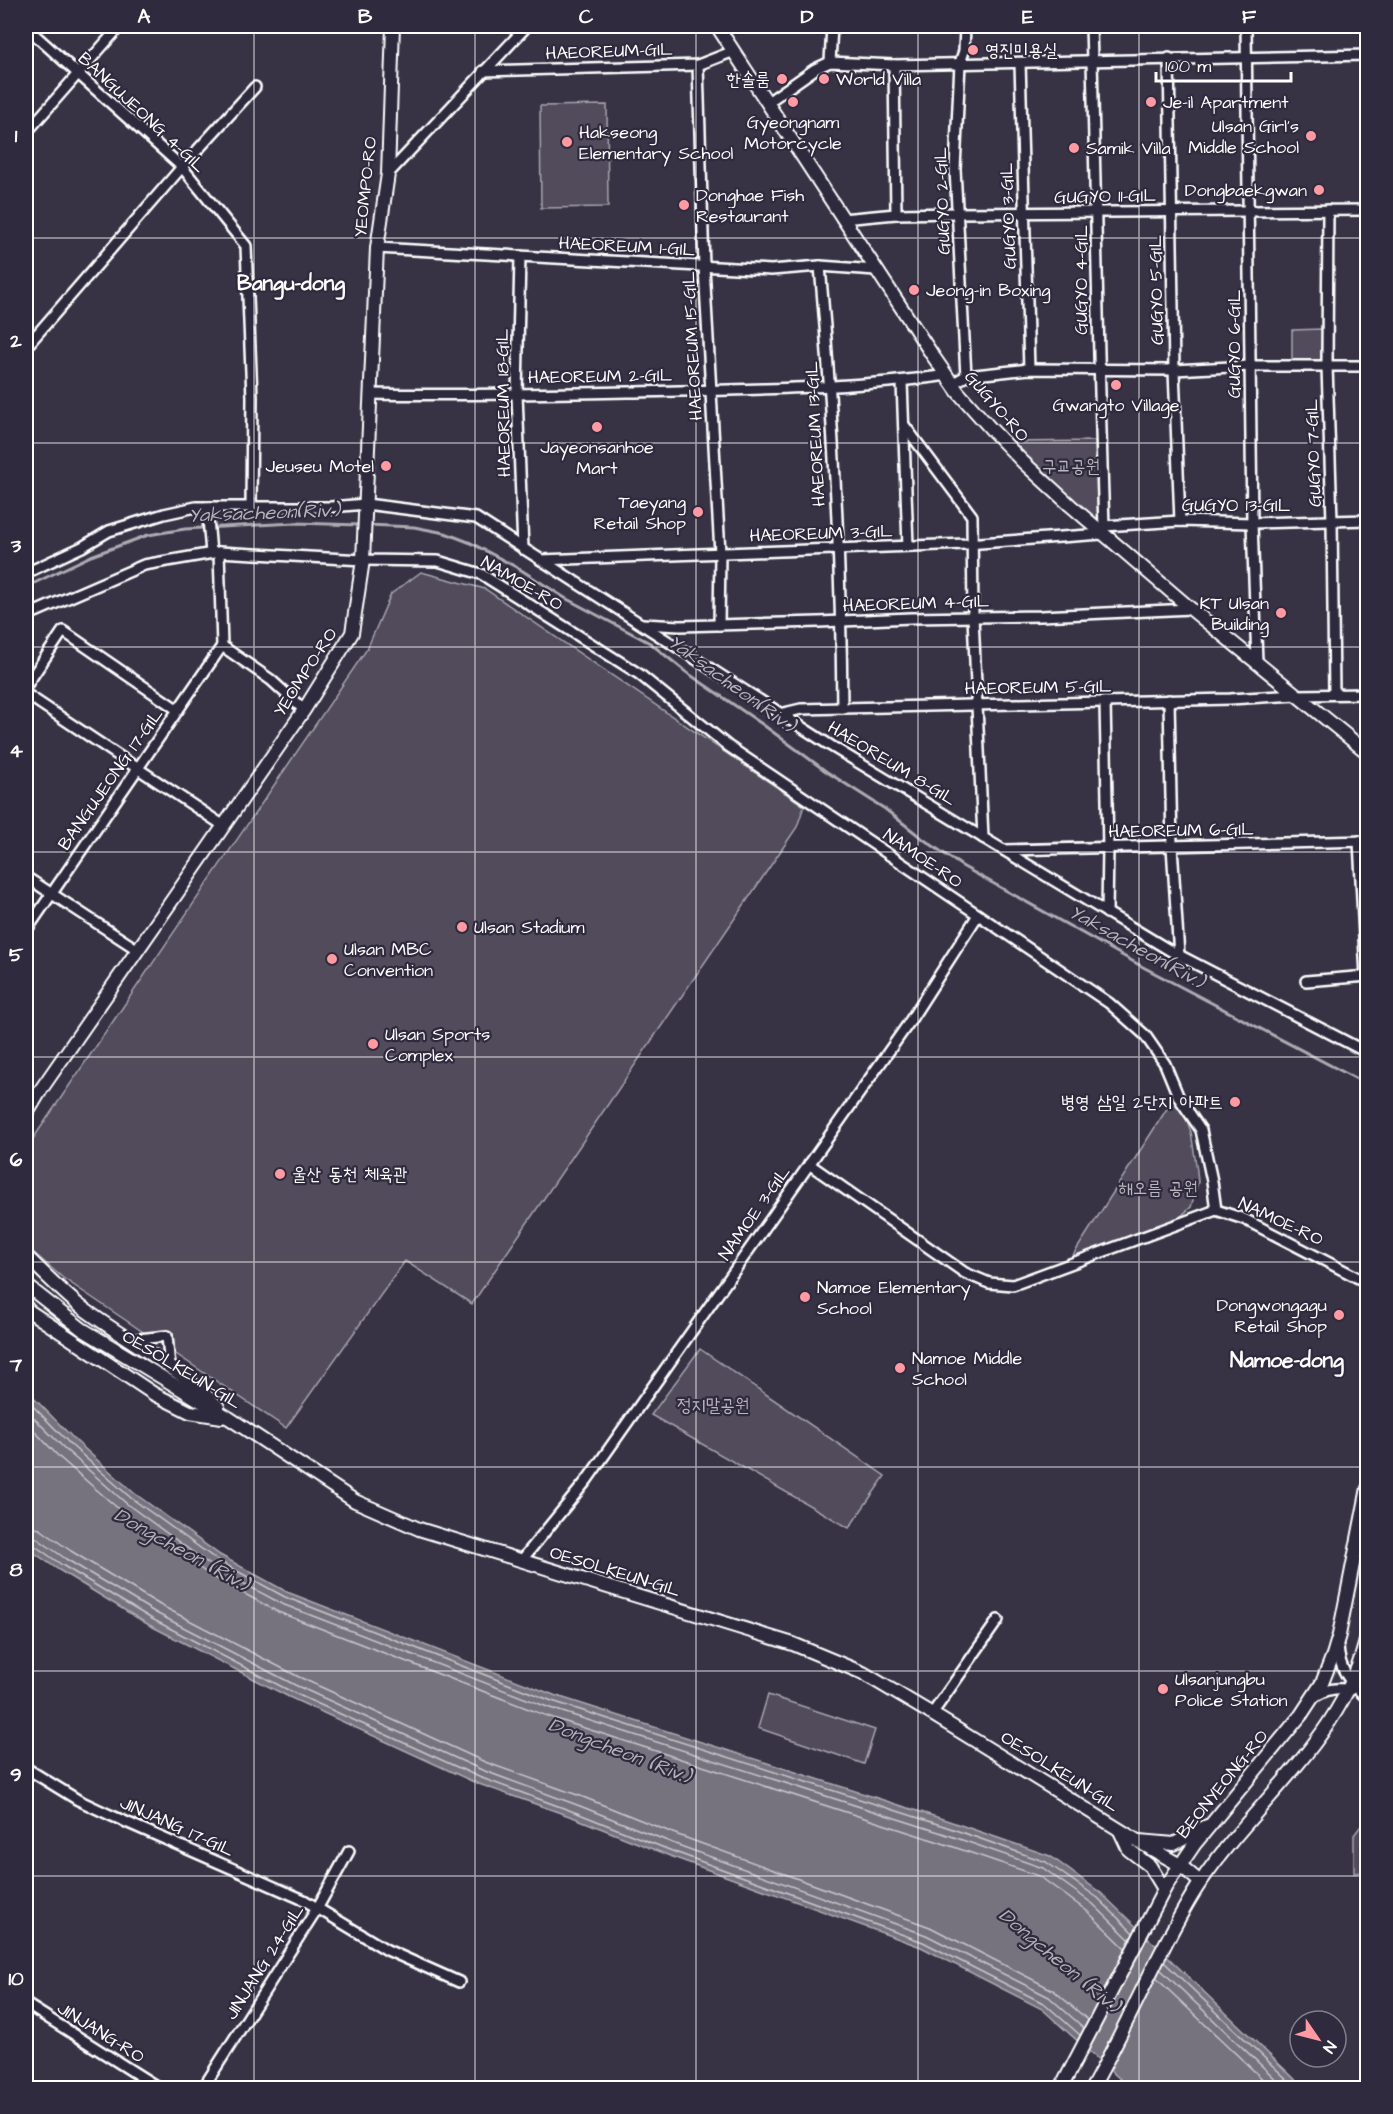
<svg xmlns="http://www.w3.org/2000/svg" width="1393" height="2114" viewBox="0 0 1393 2114" font-family="'Architects Daughter','Poor Story',sans-serif">
  <style>
    .green { fill: #514c5c; stroke: #a8a6ae; stroke-width: 1.5 }
    .water { fill: #76737f; stroke: #adabb2; stroke-width: 1.5 }
    .lines { fill: none; stroke-linecap: round; stroke-linejoin: round }
    .shore { stroke: #c8c7cc; stroke-width: 1.5 }
    .stream { stroke: #adabb2; stroke-width: 3 }
    .minor-casing { stroke: #fff; stroke-width: 14 }
    .major-casing { stroke: #fff; stroke-width: 16 }
    .minor { stroke: #2f2a3d; stroke-width: 9 }
    .major { stroke: #2f2a3d; stroke-width: 12 }
    .grid { fill: none; stroke: #fff; stroke-width: 1.5; stroke-opacity: 0.55 }
    .poi-dot { fill: #ff9aa2; stroke: #2f2a3d; stroke-width: 2 }
    .labels { text-anchor: middle; stroke-width: 4.5; stroke-linejoin: round; paint-order: stroke }
    .poi-label { font-size: 18px; fill: #fff; stroke: #2f2a3d; text-anchor: start }
    .street-label { font-size: 18px; fill: #fff; stroke: #2f2a3d }
    .park-label { font-size: 18px; fill: #b9b7be; stroke: #2f2a3d }
    .water-label { font-size: 20px; font-style: italic; fill: #b4b2b9; stroke: #2f2a3d }
    .quarter-label { font-size: 21px; font-weight: bold; fill: #fff; stroke: #2f2a3d }
    .neatline { fill: none; stroke: #fff; stroke-width: 2 }
    .grid-label { font-size: 20px; text-anchor: middle; font-weight: bold; fill: #fff }
  </style>
  <rect width="100%" height="100%" fill="#373345"/>
  <filter id="ink" filterUnits="userSpaceOnUse"><feTurbulence type="fractalNoise" baseFrequency=".0167" numOctaves="2"/><feDisplacementMap in="SourceGraphic" scale="12" xChannelSelector="R" yChannelSelector="G"/><feConvolveMatrix kernelMatrix="1 2 1 2 8 2 1 2 1" color-interpolation-filters="sRGB"/></filter>
  <g filter="url(#ink)">
    <g class="green">
      <path d="M607 105 608 207 541 208 540 106Z"/>
      <path d="M1322 329 1321 362H1292V330Z"/>
      <path d="M1095 441 1100 525 1033 465 1011 442Z"/>
      <path d="M421 572 485 589 804 806 797 827 472 1304 405 1261 286 1428 63 1278 26 1246V1149L367 649 391 594Z"/>
      <path d="M1177 1093 1191 1132 1197 1171 1198 1182 1191 1207 1170 1226 1066 1266Z"/>
      <path d="M700 1349 885 1476 849 1528 651 1415Z"/>
      <path d="M768 1695 875 1730 864 1764 758 1728Z"/>
      <path d="M1367 1818V1871L1354 1873V1835Z"/>
    </g>
    <path class="water" d="M26 1390 75 1440 134 1493 220 1555 287 1592 554 1695 946 1820 1050 1856 1101 1893 1304 2088H1130L1042 2009 921 1947 670 1856 575 1818 476 1783 289 1697 149 1625 59 1570 26 1547Z"/>
    <g class="lines">
      <g class="shore">
        <path d="M26 1399 71 1445 131 1498 217 1560 285 1597 552 1701 944 1826 1046 1862 1098 1898 1133 1933"/>
        <path d="M26 1410 66 1450 127 1504 213 1567 282 1604 550 1708 942 1833 1043 1868 1093 1904 1130 1940"/>
        <path d="M26 1422 59 1457 121 1511 208 1574 278 1612 547 1716 939 1842 1039 1876 1087 1911 1125 1948"/>
        <path d="M26 1526 40 1529 71 1551 160 1605 299 1677 485 1762 583 1797 678 1835 930 1927 1053 1990 1088 2020"/>
        <path d="M26 1535 35 1537 66 1559 156 1613 295 1685 482 1770 580 1806 675 1844 926 1935 1049 1997 1084 2028"/>
        <path d="M26 1542 31 1543 62 1565 152 1619 292 1692 479 1777 577 1813 672 1851 923 1942 1045 2004 1080 2035"/>
        <path d="M1164 1962 1296 2088"/>
        <path d="M1161 1970 1285 2088"/>
        <path d="M1156 1978 1272 2088"/>
      </g>
      <g class="stream">
        <path d="M367 525 414 527 445 533 471 543 518 568 565 598 650 643 686 672 762 724 827 772 885 809 923 839 962 866 1143 967 1368 1085"/>
        <path d="M26 587 91 556 148 535 185 529 295 523 360 525"/>
      </g>
      <defs>
        <g id="minor">
          <path d="M965 26 964 51 960 63 955 169 966 376"/>
          <path d="M1246 26 1252 523 1257 662"/>
          <path d="M26 27 182 167 246 246 252 397 251 508"/>
          <path d="M1169 58 1174 370 1180 521"/>
          <path d="M830 62 832 26"/>
          <path d="M1020 63 1029 369"/>
          <path d="M698 65 704 267 720 553 719 625"/>
          <path d="M894 65 896 214"/>
          <path d="M483 71 698 65 734 51"/>
          <path d="M768 102 815 69 830 62 894 65 1368 55"/>
          <path d="M26 133 120 26"/>
          <path d="M388 174 527 26"/>
          <path d="M1328 210 1327 366 1332 521 1334 694"/>
          <path d="M842 219 896 214 958 213 1368 210"/>
          <path d="M377 248 771 270 820 266 876 270"/>
          <path d="M520 256 517 394 523 549"/>
          <path d="M820 266C833 413 841 561 842 708"/>
          <path d="M26 347 182 167 255 87"/>
          <path d="M902 382 908 546"/>
          <path d="M952 384 966 376 1029 369 1174 370 1250 366H1368"/>
          <path d="M370 394C473 396 576 393 679 391 769 389 858 388 947 375"/>
          <path d="M904 425 972 516 973 617 983 838"/>
          <path d="M207 507 211 553"/>
          <path d="M1104 526 1180 521 1252 523 1368 520"/>
          <path d="M219 552 222 646 271 680 304 710"/>
          <path d="M541 560 966 544 1102 534 1104 526C1098 359 1096 192 1091 26"/>
          <path d="M26 573 82 547 109 531 164 514 196 507H331L366 504 476 518 831 746 1169 950 1368 1053"/>
          <path d="M26 616 144 565 219 552 363 560 438 561 481 574 639 674 728 746 1109 1003 1145 1035 1165 1064 1179 1098 1201 1130 1212 1181 1216 1210"/>
          <path d="M642 624 680 626 819 622 911 618 1041 616 1191 609"/>
          <path d="M26 686 63 631 178 710"/>
          <path d="M26 694 224 826"/>
          <path d="M1169 700 1172 846 1179 956"/>
          <path d="M1105 702 1108 848 1107 913"/>
          <path d="M780 714 801 709 1230 699 1297 695 1368 694"/>
          <path d="M1359 841 1366 976"/>
          <path d="M1004 850 1368 841"/>
          <path d="M26 877 138 950"/>
          <path d="M26 931 222 646"/>
          <path d="M1306 981 1368 976"/>
          <path d="M809 1164 965 1273 989 1283 1013 1285 1216 1210"/>
          <path d="M1216 1210 1244 1219 1368 1283"/>
          <path d="M129 1340 167 1336 170 1367"/>
          <path d="M521 1561 587 1480 908 1024 978 915"/>
          <path d="M1338 1646C1339 1670 1350 1683 1368 1699"/>
          <path d="M1313 1698C1326 1689 1336 1687 1351 1690"/>
          <path d="M932 1714 998 1620"/>
          <path d="M26 1768 78 1800 110 1815 304 1900 387 1950 459 1982"/>
          <path d="M26 2004 159 2088"/>
          <path d="M203 2088 318 1907 349 1851"/>
        </g>
        <g id="major">
          <path d="M717 26 933 356 958 392 991 429 1023 462 1070 505 1191 609 1368 753"/>
          <path d="M26 1115 42 1088 304 710 352 633 363 560 377 248 388 174 393 26"/>
          <path d="M26 1256C43 1272 61 1291 80 1306 125 1340 178 1366 218 1407"/>
          <path d="M26 1285 82 1329 229 1418 355 1501 419 1529 793 1644 863 1673 932 1714 1141 1843 1180 1865 1200 1882"/>
          <path d="M26 1307 29 1311 154 1394 190 1412 222 1417"/>
          <path d="M1120 1831 1129 1850 1150 1866 1164 1889"/>
          <path d="M1139 1841 1174 1844 1207 1826"/>
          <path d="M1061 2088 1166 1886 1194 1845 1301 1715 1322 1683 1333 1655 1339 1635 1368 1488"/>
          <path d="M1092 2088C1115 2047 1135 2004 1156 1962 1170 1935 1183 1908 1200 1883 1256 1799 1348 1735 1368 1631"/>
        </g>
      </defs>
      <use href="#minor" class="minor-casing"/>
      <use href="#major" class="major-casing"/>
      <use href="#minor" class="minor"/>
      <use href="#major" class="major"/>
    </g>
  </g>
  <path class="grid" d="M254 26V2088M475 26V2088M696 26V2088M918 26V2088M1139 26V2088M26 238H1368M26 443H1368M26 647H1368M26 852H1368M26 1057H1368M26 1262H1368M26 1467H1368M26 1671H1368M26 1876H1368"/>
  <g class="poi-dot">
    <circle cx="973" cy="50" r="6"/>
    <circle cx="782" cy="79" r="6"/>
    <circle cx="824" cy="79" r="6"/>
    <circle cx="793" cy="102" r="6"/>
    <circle cx="1151" cy="102" r="6"/>
    <circle cx="1311" cy="136" r="6"/>
    <circle cx="567" cy="142" r="6"/>
    <circle cx="1074" cy="148" r="6"/>
    <circle cx="1319" cy="190" r="6"/>
    <circle cx="684" cy="205" r="6"/>
    <circle cx="914" cy="290" r="6"/>
    <circle cx="1116" cy="385" r="6"/>
    <circle cx="597" cy="427" r="6"/>
    <circle cx="386" cy="466" r="6"/>
    <circle cx="698" cy="512" r="6"/>
    <circle cx="1281" cy="613" r="6"/>
    <circle cx="462" cy="927" r="6"/>
    <circle cx="332" cy="959" r="6"/>
    <circle cx="373" cy="1044" r="6"/>
    <circle cx="1235" cy="1102" r="6"/>
    <circle cx="280" cy="1174" r="6"/>
    <circle cx="805" cy="1297" r="6"/>
    <circle cx="1339" cy="1315" r="6"/>
    <circle cx="900" cy="1368" r="6"/>
    <circle cx="1163" cy="1689" r="6"/>
  </g>
  <g class="labels">
    <g class="poi-label">
      <text x="985" y="56">영진미용실</text>
      <text x="770" y="85" text-anchor="end">한솔룸</text>
      <text x="836" y="85">World Villa</text>
      <text x="1163" y="108">Je-il Apartment</text>
      <text x="793" y="128" text-anchor="middle">Gyeongnam<tspan x="793" dy="21">Motorcycle</tspan></text>
      <text x="1299" y="132" text-anchor="end">Ulsan Girl's<tspan x="1299" dy="21">Middle School</tspan></text>
      <text x="579" y="138">Hakseong<tspan x="579" dy="21">Elementary School</tspan></text>
      <text x="1086" y="154">Samik Villa</text>
      <text x="1307" y="196" text-anchor="end">Dongbaekgwan</text>
      <text x="696" y="201">Donghae Fish<tspan x="696" dy="21">Restaurant</tspan></text>
      <text x="926" y="296">Jeong-in Boxing</text>
      <text x="1116" y="411" text-anchor="middle">Gwangto Village</text>
      <text x="597" y="453" text-anchor="middle">Jayeonsanhoe<tspan x="597" dy="21">Mart</tspan></text>
      <text x="374" y="472" text-anchor="end">Jeuseu Motel</text>
      <text x="686" y="508" text-anchor="end">Taeyang<tspan x="686" dy="21">Retail Shop</tspan></text>
      <text x="1269" y="609" text-anchor="end">KT Ulsan<tspan x="1269" dy="21">Building</tspan></text>
      <text x="474" y="933">Ulsan Stadium</text>
      <text x="344" y="955">Ulsan MBC<tspan x="344" dy="21">Convention</tspan></text>
      <text x="385" y="1040">Ulsan Sports<tspan x="385" dy="21">Complex</tspan></text>
      <text x="1223" y="1108" text-anchor="end">병영 삼일 2단지 아파트</text>
      <text x="292" y="1180">울산 동천 체육관</text>
      <text x="817" y="1293">Namoe Elementary<tspan x="817" dy="21">School</tspan></text>
      <text x="1327" y="1311" text-anchor="end">Dongwongagu<tspan x="1327" dy="21">Retail Shop</tspan></text>
      <text x="912" y="1364">Namoe Middle<tspan x="912" dy="21">School</tspan></text>
      <text x="1175" y="1685">Ulsanjungbu<tspan x="1175" dy="21">Police Station</tspan></text>
    </g>
    <g class="street-label">
      <text transform="translate(609 51) rotate(-2)" y="6">HAEOREUM-GIL</text>
      <text transform="translate(142 112) rotate(43)" y="6">BANGUJEONG 4-GIL</text>
      <text transform="translate(365 187) rotate(-84)" y="6">YEOMPO-RO</text>
      <text transform="translate(1105 196) rotate(-1)" y="6">GUGYO 11-GIL</text>
      <text transform="translate(942 201) rotate(-92)" y="6">GUGYO 2-GIL</text>
      <text transform="translate(1008 216) rotate(-92)" y="6">GUGYO 3-GIL</text>
      <text transform="translate(627 246) rotate(3)" y="6">HAEOREUM 1-GIL</text>
      <text transform="translate(1081 280) rotate(-90)" y="6">GUGYO 4-GIL</text>
      <text transform="translate(1156 290) rotate(-91)" y="6">GUGYO 5-GIL</text>
      <text transform="translate(1234 344) rotate(-90)" y="6">GUGYO 6-GIL</text>
      <text transform="translate(692 346) rotate(-93)" y="6">HAEOREUM 15-GIL</text>
      <text transform="translate(600 376) rotate(-1)" y="6">HAEOREUM 2-GIL</text>
      <text transform="translate(503 403) rotate(-91)" y="6">HAEOREUM 18-GIL</text>
      <text transform="translate(997 406) rotate(49)" y="6">GUGYO-RO</text>
      <text transform="translate(815 434) rotate(-93)" y="6">HAEOREUM 13-GIL</text>
      <text transform="translate(1313 453) rotate(-92)" y="6">GUGYO 7-GIL</text>
      <text x="1236" y="511">GUGYO 13-GIL</text>
      <text transform="translate(821 533) rotate(-2)" y="6">HAEOREUM 3-GIL</text>
      <text transform="translate(522 583) rotate(30)" y="6">NAMOE-RO</text>
      <text transform="translate(916 603) rotate(-2)" y="6">HAEOREUM 4-GIL</text>
      <text transform="translate(305 672) rotate(-57)" y="6">YEOMPO-RO</text>
      <text transform="translate(1038 687) rotate(-1)" y="6">HAEOREUM 5-GIL</text>
      <text transform="translate(892 763) rotate(31)" y="6">HAEOREUM 8-GIL</text>
      <text transform="translate(110 779) rotate(-55)" y="6">BANGUJEONG 17-GIL</text>
      <text transform="translate(1181 830) rotate(-1)" y="6">HAEOREUM 6-GIL</text>
      <text transform="translate(923 858) rotate(34)" y="6">NAMOE-RO</text>
      <text transform="translate(754 1213) rotate(-55)" y="6">NAMOE 3-GIL</text>
      <text transform="translate(1281 1221) rotate(25)" y="6">NAMOE-RO</text>
      <text transform="translate(182 1369) rotate(31)" y="6">OESOLKEUN-GIL</text>
      <text transform="translate(615 1571) rotate(17)" y="6">OESOLKEUN-GIL</text>
      <text transform="translate(1060 1771) rotate(32)" y="6">OESOLKEUN-GIL</text>
      <text transform="translate(1222 1784) rotate(-51)" y="6">BEONYEONG-RO</text>
      <text transform="translate(177 1826) rotate(24)" y="6">JINJANG 17-GIL</text>
      <text transform="translate(264 1962) rotate(-58)" y="6">JINJANG 24-GIL</text>
      <text transform="translate(101 2032) rotate(32)" y="6">JINJANG-RO</text>
    </g>
    <g class="park-label">
      <text x="1071" y="472">구교공원</text>
      <text x="1158" y="1194">해오름 공원</text>
      <text x="713" y="1411">정지말공원</text>
    </g>
    <g class="water-label">
      <text transform="translate(264 512) rotate(-2)" y="7">Yaksacheon(Riv.)</text>
      <text transform="translate(732 683) rotate(36)" y="7">Yaksacheon(Riv.)</text>
      <text transform="translate(1137 946) rotate(29)" y="7">Yaksacheon(Riv.)</text>
      <text transform="translate(182 1549) rotate(29)" y="7">Dongcheon (Riv.)</text>
      <text transform="translate(620 1750) rotate(21)" y="7">Dongcheon (Riv.)</text>
      <text transform="translate(1060 1960) rotate(40)" y="7">Dongcheon (Riv.)</text>
    </g>
    <g class="quarter-label">
      <text x="291" y="290">Bangu-dong</text>
      <text x="1287" y="1367">Namoe-dong</text>
    </g>
  </g>
  <rect width="1393" height="2114" fill="none" stroke="#2f2a3d" stroke-width="66"/>
  <g transform="translate(1318 2039) rotate(125)"><circle r="28" fill="#2f2a3d" stroke="#827f8b" stroke-width="1.5"/>
  <path d="M0-4.5L10 22L0 15L-10 22Z" fill="#ff9aa2"/>
  <text y="-9" font-size="16" font-weight="bold" text-anchor="middle" fill="#ffffff">N</text>
  </g>
  <path d="M1156 72v9h135v-9" fill="none" stroke="#ffffff" stroke-width="3"/>
  <text x="1165" y="72" font-size="18" fill="#ffffff" stroke="#2f2a3d" stroke-width="4.5" paint-order="stroke">100 m</text>
  <rect x="33" y="33" width="1327" height="2048" class="neatline"/>
  <g class="grid-label">
    <text x="144" y="23">A</text>
    <text x="365" y="23">B</text>
    <text x="586" y="23">C</text>
    <text x="807" y="23">D</text>
    <text x="1028" y="23">E</text>
    <text x="1249" y="23">F</text>
    <text x="16" y="142">1</text>
    <text x="16" y="347">2</text>
    <text x="16" y="552">3</text>
    <text x="16" y="757">4</text>
    <text x="16" y="961">5</text>
    <text x="16" y="1166">6</text>
    <text x="16" y="1371">7</text>
    <text x="16" y="1576">8</text>
    <text x="16" y="1781">9</text>
    <text x="16" y="1985">10</text>
  </g>
</svg>
